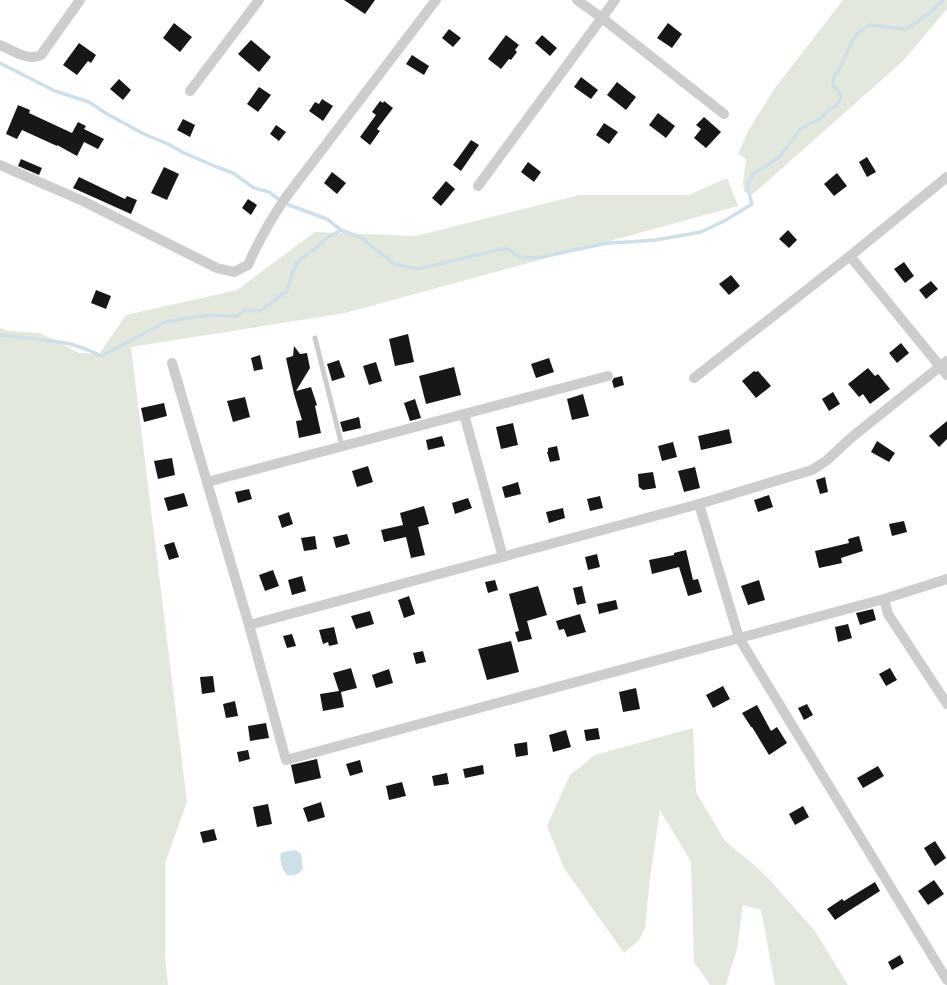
<svg xmlns="http://www.w3.org/2000/svg" width="947" height="985" viewBox="0 0 947 985" font-family="Barlow,sans-serif">
  <style>
    .green { fill: #e3e8dc }
    .water { fill: #cde0e9 }
    .lines { fill: none; stroke-linecap: round; stroke-linejoin: round }
    .stream { stroke: #cde0e9; stroke-width: 3.5 }
    .building { fill: #171717 }
    .lane { stroke: #cdcdcd; stroke-width: 5 }
    .street { stroke: #cdcdcd; stroke-width: 10 }
  </style>
  <rect width="100%" height="100%" fill="#fff"/>
  <g class="green">
    <path d="M843 0H947V9L903 61 753 194 744 192 743 182 746 159 738 154 748 131 775 88Z"/>
    <path d="M727 178 738 206 345 313 131 347 187 802 165 863V954L168 985H0V328L9 331 40 333 79 353 99 354 126 315 237 290 315 232 416 236 579 195H689Z"/>
    <path d="M693 728 696 792 725 841 752 863 769 879 815 931 848 985H775L761 910 743 905 737 949 726 985H710L694 962 691 862 660 810 650 878 645 928 639 940 624 953 564 868 547 826 570 775 595 755Z"/>
  </g>
  <path class="water" d="M296 850 301 854 303 869C298 875 294 876 287 875 282 870 279 860 281 853L288 851Z"/>
  <g class="lines">
    <g class="stream">
      <path d="M0 63 55 91 89 102 107 114 144 134 168 144 184 153 217 167 233 173 254 188 269 192 277 198 289 205 327 219 341 230"/>
      <path d="M0 335 52 341 71 344 88 350 102 356 146 332 166 322 188 318 212 315 227 316H237L245 310 260 311 287 291 293 271 298 261 317 247 327 238 341 230 362 238 376 250 395 264 418 269 506 248 520 257 537 258 607 243 628 242 656 240 701 232 726 220 752 204 747 186 752 175 779 157 792 141 800 129 820 119 829 110 837 105 841 98 839 92 833 85 834 76 839 70 852 41 859 32 870 25 904 29 912 26 933 10 943 0"/>
    </g>
  </g>
  <g class="building">
    <path d="M344 0H375L365 14Z"/>
    <path d="M174 23 192 37 180 52 163 38Z"/>
    <path d="M668 23 682 34 672 48 657 38Z"/>
    <path d="M449 29 461 38 453 47 442 38Z"/>
    <path d="M506 35 519 45 515 50 517 52 511 60 509 59 501 69 488 59Z"/>
    <path d="M542 35 557 48 550 56 535 43Z"/>
    <path d="M251 40 271 57 259 72 238 54Z"/>
    <path d="M79 43 96 55 91 63 88 61 77 75 63 65Z"/>
    <path d="M412 55 429 66 424 75 406 64Z"/>
    <path d="M581 77 598 90 591 99 574 87Z"/>
    <path d="M119 79 131 90 123 100 110 89Z"/>
    <path d="M617 82 636 97 626 110 607 95Z"/>
    <path d="M259 87 271 95 258 112 247 104Z"/>
    <path d="M322 99 333 106 323 121 309 111 315 102 319 104Z"/>
    <path d="M380 101 383 103 384 101 393 108 377 129 380 131 370 145 360 137 376 115 372 112Z"/>
    <path d="M18 105 30 110 29 113 72 133 78 122 86 126 84 129 104 139 98 149 84 142 77 156 57 145V146L22 130 17 139 6 134Z"/>
    <path d="M658 113 675 126 666 138 649 125Z"/>
    <path d="M704 117 721 132 706 148 694 138 701 129 696 125Z"/>
    <path d="M183 119 195 125 190 137 177 130Z"/>
    <path d="M604 123 618 132 609 144 596 135Z"/>
    <path d="M276 125 286 132 279 141 270 134Z"/>
    <path d="M471 140 479 145 461 171 453 165Z"/>
    <path d="M867 157 876 172 867 177 859 162Z"/>
    <path d="M21 159 42 168 39 175 18 166Z"/>
    <path d="M528 162 541 172 534 182 521 172Z"/>
    <path d="M164 167 179 174 167 200 151 193Z"/>
    <path d="M332 172 346 183 337 194 324 183Z"/>
    <path d="M837 173 847 186 834 196 824 184Z"/>
    <path d="M79 177 125 199 127 196 137 200 131 214 73 188Z"/>
    <path d="M446 181 455 189 441 206 432 198Z"/>
    <path d="M248 199 257 205 251 215 242 208Z"/>
    <path d="M788 230 797 240 789 248 779 239Z"/>
    <path d="M904 262 914 276 905 283 894 269Z"/>
    <path d="M731 275 740 286 729 295 719 284Z"/>
    <path d="M931 281 938 289 926 299 919 290Z"/>
    <path d="M96 290 111 296 106 309 91 303Z"/>
    <path d="M408 334 414 362 395 366 389 339Z"/>
    <path d="M901 343 909 353 897 363 889 353Z"/>
    <path d="M294 346 300 354 307 353 310 368 296 391 311 387 317 405 315 406 321 433 299 438 296 421 302 420 294 394 286 358 293 356Z"/>
    <path d="M260 355 263 369 254 371 251 358Z"/>
    <path d="M549 358 554 372 536 378 531 364Z"/>
    <path d="M339 360 345 377 332 381 327 364Z"/>
    <path d="M376 362 382 381 369 385 363 366Z"/>
    <path d="M454 367 461 395 426 404 419 376Z"/>
    <path d="M868 368 875 376 878 374 890 389 870 404 863 394 859 397 848 384Z"/>
    <path d="M754 371 756 372 758 371 771 386 756 398 742 381Z"/>
    <path d="M622 376 624 385 614 388 612 381 614 378Z"/>
    <path d="M833 392 840 404 829 411 822 399Z"/>
    <path d="M583 394 589 416 572 420 567 399Z"/>
    <path d="M245 397 250 417 233 422 227 401Z"/>
    <path d="M415 399 421 418 410 421 404 403Z"/>
    <path d="M164 403 167 416 144 422 141 408Z"/>
    <path d="M359 417 361 428 343 432 340 422Z"/>
    <path d="M947 421V439L939 447 929 436Z"/>
    <path d="M513 423 518 445 501 449 496 427Z"/>
    <path d="M729 429 732 443 701 450 698 436Z"/>
    <path d="M442 436 445 446 428 450 426 440Z"/>
    <path d="M877 441 895 453 889 462 871 452Z"/>
    <path d="M673 442 677 457 662 461 658 446Z"/>
    <path d="M557 446 560 460 550 462 547 452H548V448Z"/>
    <path d="M172 458 175 475 158 479 154 461Z"/>
    <path d="M368 466 373 482 357 487 352 471Z"/>
    <path d="M695 467 700 488 684 492 678 471Z"/>
    <path d="M653 472 656 488 643 490 639 487 638 474Z"/>
    <path d="M825 477 828 492 820 494 816 480Z"/>
    <path d="M518 482 521 494 505 498 502 487Z"/>
    <path d="M249 489 252 499 238 503 235 492Z"/>
    <path d="M184 493 188 506 168 511 164 498Z"/>
    <path d="M769 495 773 507 758 512 754 500Z"/>
    <path d="M600 496 603 508 590 511 587 499Z"/>
    <path d="M468 498 472 508 455 514 452 503Z"/>
    <path d="M424 506 429 524 418 527 425 555 411 558 406 537 384 542 381 530 403 525 400 513Z"/>
    <path d="M563 508 565 518 549 523 546 512Z"/>
    <path d="M289 512 293 524 282 528 278 516Z"/>
    <path d="M904 521 907 532 892 536 889 524Z"/>
    <path d="M347 534 350 544 336 548 333 537Z"/>
    <path d="M315 536 317 549 304 551 301 538Z"/>
    <path d="M859 536 863 551 841 558 842 563 819 568 815 551 849 543 848 539Z"/>
    <path d="M174 542 179 557 169 560 164 545Z"/>
    <path d="M686 550 693 580 698 579 702 592 688 596 679 567 652 574 649 560 674 555V553Z"/>
    <path d="M597 554 600 567 588 570 585 557Z"/>
    <path d="M273 570 279 586 265 591 259 575Z"/>
    <path d="M302 576 306 591 292 595 288 580Z"/>
    <path d="M495 580 498 590 488 593 485 582Z"/>
    <path d="M759 580 765 600 748 605 741 586Z"/>
    <path d="M538 586 547 615 527 621 532 639 518 642 515 632 519 631 509 594Z"/>
    <path d="M582 586 586 603 577 605 573 588Z"/>
    <path d="M409 596 415 614 404 618 398 600Z"/>
    <path d="M616 600 618 609 599 614 597 604Z"/>
    <path d="M873 609 876 620 860 625 856 613Z"/>
    <path d="M370 611 374 624 356 629 351 616Z"/>
    <path d="M580 614 586 632 567 637 564 629 559 630 556 621Z"/>
    <path d="M848 624 852 638 838 642 835 627Z"/>
    <path d="M334 627 338 644 329 646 328 642 323 644 319 630Z"/>
    <path d="M292 634 296 646 287 648 283 636Z"/>
    <path d="M511 641 519 672 487 680 478 649Z"/>
    <path d="M423 651 426 662 416 664 413 653Z"/>
    <path d="M351 668 357 688 341 692 344 707 323 711 320 694 339 691 333 673Z"/>
    <path d="M890 668 897 680 886 686 879 674Z"/>
    <path d="M389 669 393 683 376 688 372 675Z"/>
    <path d="M213 676 215 692 202 694 200 677Z"/>
    <path d="M723 686 730 699 713 708 706 695Z"/>
    <path d="M636 688 640 709 623 712 619 692Z"/>
    <path d="M235 701 238 716 226 718 223 704Z"/>
    <path d="M807 704 813 715 804 720 798 708Z"/>
    <path d="M757 705 771 731 777 727 787 743 769 755 752 727H751L742 713Z"/>
    <path d="M266 723 269 738 250 741 248 726Z"/>
    <path d="M598 728 600 739 586 741 584 730Z"/>
    <path d="M566 730 571 747 553 752 549 735Z"/>
    <path d="M527 742 528 755 516 757 514 744Z"/>
    <path d="M248 750 250 759 239 762 237 752Z"/>
    <path d="M317 759 321 778 295 784 291 765Z"/>
    <path d="M360 760 363 772 350 776 346 764Z"/>
    <path d="M483 765 484 774 465 778 463 769Z"/>
    <path d="M878 766 884 776 863 788 857 778Z"/>
    <path d="M447 773 449 784 434 786 432 776Z"/>
    <path d="M402 782 406 796 389 800 386 786Z"/>
    <path d="M321 802 325 817 308 822 303 808Z"/>
    <path d="M268 804 272 824 257 827 253 807Z"/>
    <path d="M803 806 809 817 795 825 789 814Z"/>
    <path d="M214 829 217 840 203 843 200 832Z"/>
    <path d="M935 841 946 858 935 866 924 848Z"/>
    <path d="M934 880 944 894 928 905 918 891Z"/>
    <path d="M875 882 880 891 850 910 835 920 827 909 842 899 844 901Z"/>
    <path d="M900 955 904 963 892 970 888 962Z"/>
  </g>
  <g class="lines">
    <path class="lane" d="M315 338 342 446"/>
    <g class="street">
      <path d="M577 0 602 18 724 114"/>
      <path d="M0 45C12 50 29 62 41 55L80 0"/>
      <path d="M190 91 259 0"/>
      <path d="M0 165 83 201 217 268 234 272 248 265C258 242 271 219 286 197L436 0"/>
      <path d="M478 186 615 0"/>
      <path d="M850 256 947 375"/>
      <path d="M172 363 249 625 286 760 884 599 947 579"/>
      <path d="M694 378 850 256 947 177"/>
      <path d="M464 414 503 557"/>
      <path d="M207 482 608 376"/>
      <path d="M699 504 739 638 947 980"/>
      <path d="M884 599 888 614 947 704"/>
      <path d="M249 625 699 504 812 470 826 461 852 437 947 361"/>
    </g>
  </g>
</svg>
